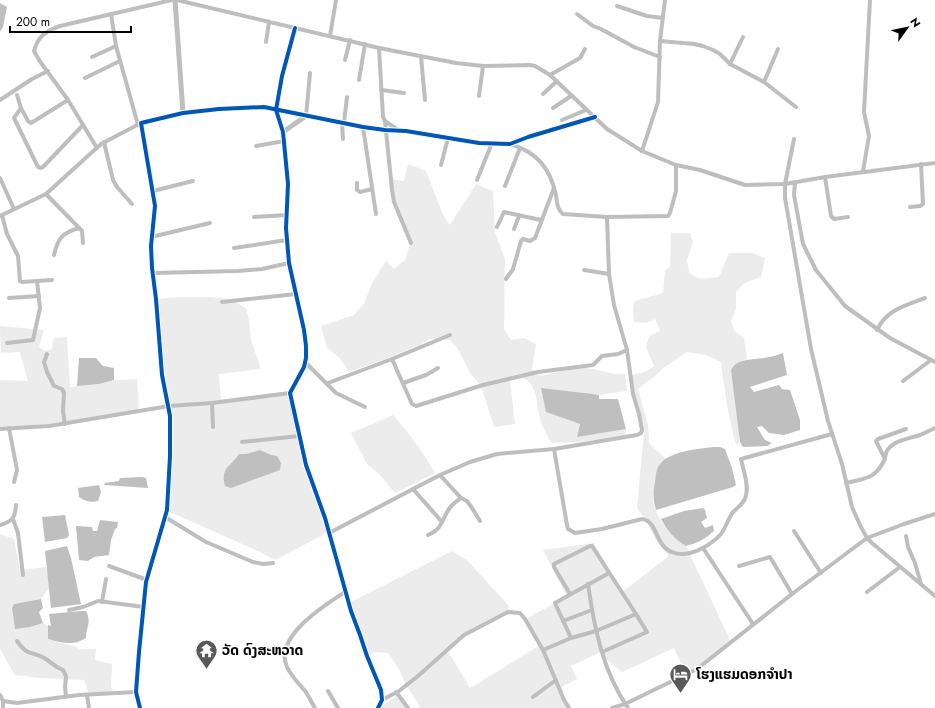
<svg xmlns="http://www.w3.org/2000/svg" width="935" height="708" viewBox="0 0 935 708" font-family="Jost,'Noto Sans Lao',sans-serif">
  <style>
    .green { fill: #ececec }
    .water { fill: #bfbfbf }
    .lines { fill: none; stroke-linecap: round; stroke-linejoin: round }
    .minor { stroke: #bebebe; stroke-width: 4 }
    .tertiary { stroke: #bebebe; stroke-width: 5 }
    .cycleway-casing { stroke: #fff; stroke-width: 6 }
    .cycleway { stroke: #0057b8; stroke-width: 4 }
    .labels { text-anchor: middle; stroke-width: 3.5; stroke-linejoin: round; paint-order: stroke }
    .poi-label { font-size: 14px; font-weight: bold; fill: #000; stroke: #fff; text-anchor: start }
  </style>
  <rect width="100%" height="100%" fill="#fff"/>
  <g class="green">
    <path d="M408 164 426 171 443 215 450 225 476 184 493 191 495 232 505 259 504 329 511 340 524 338 536 344 532 369 540 376C554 373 569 368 584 368 598 368 610 376 625 374L627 391 599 395 541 388 546 412 580 424 577 437 626 429 625 437 577 442 551 443C547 435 542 427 540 419 535 402 540 388 522 377L510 381 515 424 494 427 481 386 470 373 458 349 450 340 429 339 422 344 388 358 349 372 340 358 327 348 321 326 354 315 365 302 371 285 386 261 394 269 405 260 410 244 396 208 390 179 404 181Z"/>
    <path d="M671 233H690L693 242 687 260 689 273 700 279 719 277 729 253H752L765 258 761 277 744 283 736 292V309L731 321 735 332 744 337 747 359 733 366 731 370C733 384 743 435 738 445L735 443 727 406 721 362 706 355 687 352 663 368 655 376 638 389 648 425 649 443 666 459 660 463C659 471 653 493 653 500 654 516 673 539 686 546L730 640 697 668 684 670 674 648 622 672 606 659 601 652 571 666 577 679 559 688 569 708H418L420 706 405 684 400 671 388 653 375 652 367 656 349 603 452 551 467 560 509 606 508 613 464 636 448 651 470 688 540 645 525 619 567 597 543 550 594 543 622 592 669 556 657 542 645 519 637 508 644 432 633 389 632 375 645 372 654 366 646 347 649 336 660 331 655 319 647 323 634 322 633 308 635 301 663 293 665 271 670 266Z"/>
    <path d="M181 297H210L229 299 246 308 249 320 251 340 261 369 219 374 221 400 291 393 307 465 328 530 321 536 275 560 260 552 168 511 170 406 165 375 156 299Z"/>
    <path d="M0 326 44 330 39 347 45 351 52 349 54 338 67 337 70 387 99 384 114 380 137 379 139 410 48 424 0 429V380L28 381 20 352 1 353Z"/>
    <path d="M393 415C409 433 423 452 435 473L395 493 379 474 367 464 351 433Z"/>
    <path d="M0 534 14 539 20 570 46 567 50 587 41 599 14 604 12 608 15 629 30 627 43 623 48 625V639L57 642 67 644 80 649H96L95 660 112 664 111 686 113 692 89 694 84 680 40 678 15 675 0 649Z"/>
    <path d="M396 696 406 708H379Z"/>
  </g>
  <g class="water">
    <path d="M0 3 7 7 3 27 0 32Z"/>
    <path d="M783 353 787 375 750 387 754 392 779 385 782 389 790 390 800 420V430L784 435 769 433 762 426 757 427 765 440 772 443 767 446 743 447 740 442 731 370C737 358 753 360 764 358 771 357 777 355 783 353Z"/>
    <path d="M79 358H96L103 366 114 368V380L99 384 77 386Z"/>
    <path d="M541 388 593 394 599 395V399H618L626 429 577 437 580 424 546 412Z"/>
    <path d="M713 447H720L725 449 732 468 736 485 733 487 656 510C653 500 653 492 655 482 656 476 656 468 660 464 670 451 698 449 713 447Z"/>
    <path d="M260 450 271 455 277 456 281 463 280 470 231 488 225 486C220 468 230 467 239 454H246Z"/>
    <path d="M142 477 146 478 148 488 104 485 105 483 119 481 120 478Z"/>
    <path d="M99 485 101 492 98 501C92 503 84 501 79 497L78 488Z"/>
    <path d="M703 508 705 510 707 518 701 522 705 528 713 525 714 531C705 539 698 543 686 546 674 539 667 530 661 519L684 511Z"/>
    <path d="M65 515 69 535 67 538 45 542 42 517Z"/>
    <path d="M100 520 118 522 117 528 115 529 111 540 109 555 94 557 88 561 79 560 76 526 92 527 93 531H97Z"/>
    <path d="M67 546 71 558 81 604 51 608 45 551Z"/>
    <path d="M41 599 43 608 39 612 43 623 30 627 15 629 12 608 14 604Z"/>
    <path d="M81 611H86C92 623 86 627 86 638 74 646 61 643 48 639V625L51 626 49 614Z"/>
  </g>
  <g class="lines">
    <g class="minor">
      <path d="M177 0 379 48 456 63 483 66 530 65 535 66 550 75 607 129 642 151 676 165 700 170 745 185 785 184 825 177 935 163"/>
      <path d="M617 6 647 16 663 18"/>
      <path d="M111 14 116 46 138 125"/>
      <path d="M577 14 593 26 601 29 634 47 660 57"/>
      <path d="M330 36 336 0"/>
      <path d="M660 41 694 44 703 46 713 50 720 54 730 64 764 82 796 107"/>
      <path d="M266 42 269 22"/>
      <path d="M379 48 383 117 385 121 398 130"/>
      <path d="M421 56 425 100"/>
      <path d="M92 57 116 46"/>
      <path d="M345 60 350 40"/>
      <path d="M730 64 743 37"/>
      <path d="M310 73 306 116 385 130 406 131 479 143 510 144 528 137 595 117"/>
      <path d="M550 75 580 58 585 49"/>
      <path d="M85 78 120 61"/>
      <path d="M359 80 365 44"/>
      <path d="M764 82 778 49"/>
      <path d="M381 90 404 93"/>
      <path d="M543 94 557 81"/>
      <path d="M17 95 21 108 14 118 38 167 40 168 43 167 83 125"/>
      <path d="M479 96 483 66"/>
      <path d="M0 100 32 79 48 71"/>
      <path d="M21 108 28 121 31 123 68 100"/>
      <path d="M553 108 571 96"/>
      <path d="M276 110 282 76 295 28"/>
      <path d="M562 120 586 110"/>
      <path d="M385 121 392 190 394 202 411 243"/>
      <path d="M342 122 343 139"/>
      <path d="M344 123 347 97"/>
      <path d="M363 127 376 214"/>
      <path d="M794 139 785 184V198L811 349 828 421 842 464 852 507 860 525 867 538 872 543 935 596"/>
      <path d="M104 142 113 180 117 187 132 204"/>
      <path d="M510 144C537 152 550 168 556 195 557 202 557 209 563 214L607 217 668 216 670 213 676 191V165"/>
      <path d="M256 146 284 141"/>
      <path d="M97 148 68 100 39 60 34 51C38 36 46 31 60 26L172 0"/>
      <path d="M642 151 658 102 660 41 665 0"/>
      <path d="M441 165 448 138"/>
      <path d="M863 171 869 136 864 112 870 0"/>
      <path d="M825 177 831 216 834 219 848 217"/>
      <path d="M0 178 14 209"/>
      <path d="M477 180 492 143"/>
      <path d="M795 182 794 195 803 244 816 270 845 306 890 338 935 362"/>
      <path d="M357 183V190L360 192 372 189"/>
      <path d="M505 186 520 148"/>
      <path d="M153 191 193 181"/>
      <path d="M46 194 82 231 83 243"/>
      <path d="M910 207 920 206 923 204 921 164"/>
      <path d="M2 215 7 234 18 256 20 281 22 282 52 280"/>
      <path d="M0 216 46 194 101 144 141 123"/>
      <path d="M254 217 287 215"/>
      <path d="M497 227 504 212 541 220"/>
      <path d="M514 229 519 216"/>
      <path d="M151 237 210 223"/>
      <path d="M234 248 287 240"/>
      <path d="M54 255C58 238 62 233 79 228"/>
      <path d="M584 270 609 274"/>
      <path d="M153 273 238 271 262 269 289 263"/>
      <path d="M506 279 513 269 521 241 523 239 530 241 535 238 554 188"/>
      <path d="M9 298 39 296"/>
      <path d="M222 302 296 294"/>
      <path d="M877 330C886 310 906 305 925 298"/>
      <path d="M7 343 33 340 40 308 37 281"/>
      <path d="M47 354 44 362 47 372 54 386 62 389 64 393 63 411 65 424"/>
      <path d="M392 359 412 404 416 406 483 385 538 372 593 365 602 356 618 354 627 350"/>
      <path d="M306 363 336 393 365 407"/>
      <path d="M903 381 931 360"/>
      <path d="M328 383 392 359 450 335"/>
      <path d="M403 383 426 375 438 368"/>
      <path d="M212 403 213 427"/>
      <path d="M9 428 17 470 14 482"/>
      <path d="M0 429 49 426 169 406 212 403 290 393"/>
      <path d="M242 442 299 436"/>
      <path d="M554 449 567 525 568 529 575 533 602 529 642 519C658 521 655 546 672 552 688 559 710 546 721 534 726 527 728 519 733 512 738 507 745 503 746 495 749 484 743 470 741 459L832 434"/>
      <path d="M885 458C886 441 908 439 920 435 925 433 930 430 935 428"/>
      <path d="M440 475 461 498 467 501 472 508 480 521"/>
      <path d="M846 483C867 478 875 479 885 459L876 441 878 439 906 429"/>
      <path d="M413 489 442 522"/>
      <path d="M165 517 206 542 253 562 263 564 273 563"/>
      <path d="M13 519 18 533 23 575"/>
      <path d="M0 525C13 521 15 518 16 505"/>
      <path d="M794 531 821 573"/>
      <path d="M329 533 440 475 470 462 497 454 554 449 637 435 641 433 642 430 639 414 633 394 627 350 614 305 609 274 607 217"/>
      <path d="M428 535C443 529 441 520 449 509 452 504 457 501 461 498"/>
      <path d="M906 536 908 547 915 563 921 584"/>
      <path d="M703 548 753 624"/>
      <path d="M109 566 147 580"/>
      <path d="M739 566 770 557 792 594"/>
      <path d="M588 584C594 627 603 672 628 708"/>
      <path d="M867 592 900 567"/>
      <path d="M570 594 554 567V564L590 546H592L636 614 647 632 602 652"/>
      <path d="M102 602 106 579"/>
      <path d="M69 610 83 607 98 601 144 607"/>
      <path d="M563 621 592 610"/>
      <path d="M571 638 555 603 609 573"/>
      <path d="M17 641C29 658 32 650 46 659 53 664 55 667 63 670L66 676 65 687 66 696"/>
      <path d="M543 650 571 638 596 631 636 614"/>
      <path d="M328 691 338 708"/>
      <path d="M396 692 408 708"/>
      <path d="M0 695 3 701 17 703 79 695 136 692"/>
      <path d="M87 695 89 708"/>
      <path d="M533 697 556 680"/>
      <path d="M382 700 399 691 418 676 464 635 508 612 520 613 525 619 543 650 564 700 569 708"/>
      <path d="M3 708V701"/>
      <path d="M140 708 136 692 139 652 146 582 167 510 170 456V416L162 375 156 299 152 268 151 246 155 206 141 123 183 113"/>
      <path d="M315 708C312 703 309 697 306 692 299 684 291 676 287 667 273 637 325 605 345 592"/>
      <path d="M612 708 625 704 697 669 792 594 867 538 904 524 935 514"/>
    </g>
    <g class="tertiary">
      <path d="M175 0 183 113 219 109 264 107 306 116"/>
      <path d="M276 110 283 132 288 184 286 228 289 263 304 330 306 346V358L304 367 290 393 292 406 306 465 325 518 351 611 360 635 367 656 381 690 382 700 378 708"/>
      <path d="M283 132 306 116"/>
    </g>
    <defs>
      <g id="cycleway">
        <path d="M295 28 282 76 276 110 283 132 288 184 286 228 289 263 304 330 306 346V358L304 367 290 393 306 465 325 518 351 611 360 635 367 656 381 690 382 700 378 708"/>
        <path d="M140 708 136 692 139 652 146 582 167 510 170 456V416L162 375 156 299 152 268 151 246 155 206 141 123 183 113 219 109 264 107 363 127 385 130 406 131 479 143 510 144 528 137 595 117"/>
      </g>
    </defs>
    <use href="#cycleway" class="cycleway-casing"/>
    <use href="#cycleway" class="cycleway"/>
  </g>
  <defs>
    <symbol id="temple-pin" viewBox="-11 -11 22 30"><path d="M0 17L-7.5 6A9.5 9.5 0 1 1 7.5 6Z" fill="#595959" stroke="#fff"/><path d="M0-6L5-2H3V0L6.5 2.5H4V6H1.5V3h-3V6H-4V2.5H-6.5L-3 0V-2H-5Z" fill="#fff"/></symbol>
    <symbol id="hotel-pin" viewBox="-11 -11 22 30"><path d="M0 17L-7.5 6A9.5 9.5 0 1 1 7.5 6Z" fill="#595959" stroke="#fff"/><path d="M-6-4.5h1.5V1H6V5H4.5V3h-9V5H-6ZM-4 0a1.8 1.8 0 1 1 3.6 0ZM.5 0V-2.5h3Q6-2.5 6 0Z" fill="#fff"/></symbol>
  </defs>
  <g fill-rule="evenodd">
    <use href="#temple-pin" x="194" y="638" width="25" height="34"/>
    <use href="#hotel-pin" x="668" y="662" width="25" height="34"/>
  </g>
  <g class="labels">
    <g class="poi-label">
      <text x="222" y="655">ວັດ ດົງສະຫວາດ</text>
      <text x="696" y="679">ໂຮງແຮມດອກຈຳປາ</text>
    </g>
  </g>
  <g transform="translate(907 28) rotate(57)" stroke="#ffffff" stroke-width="3" paint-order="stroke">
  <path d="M0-3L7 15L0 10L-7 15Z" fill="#000000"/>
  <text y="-6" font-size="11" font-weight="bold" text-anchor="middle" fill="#000000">N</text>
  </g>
  <path d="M10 26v6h121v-6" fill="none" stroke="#000000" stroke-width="2"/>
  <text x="16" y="26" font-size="12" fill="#000000" stroke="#ffffff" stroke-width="3" paint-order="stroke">200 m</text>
</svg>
